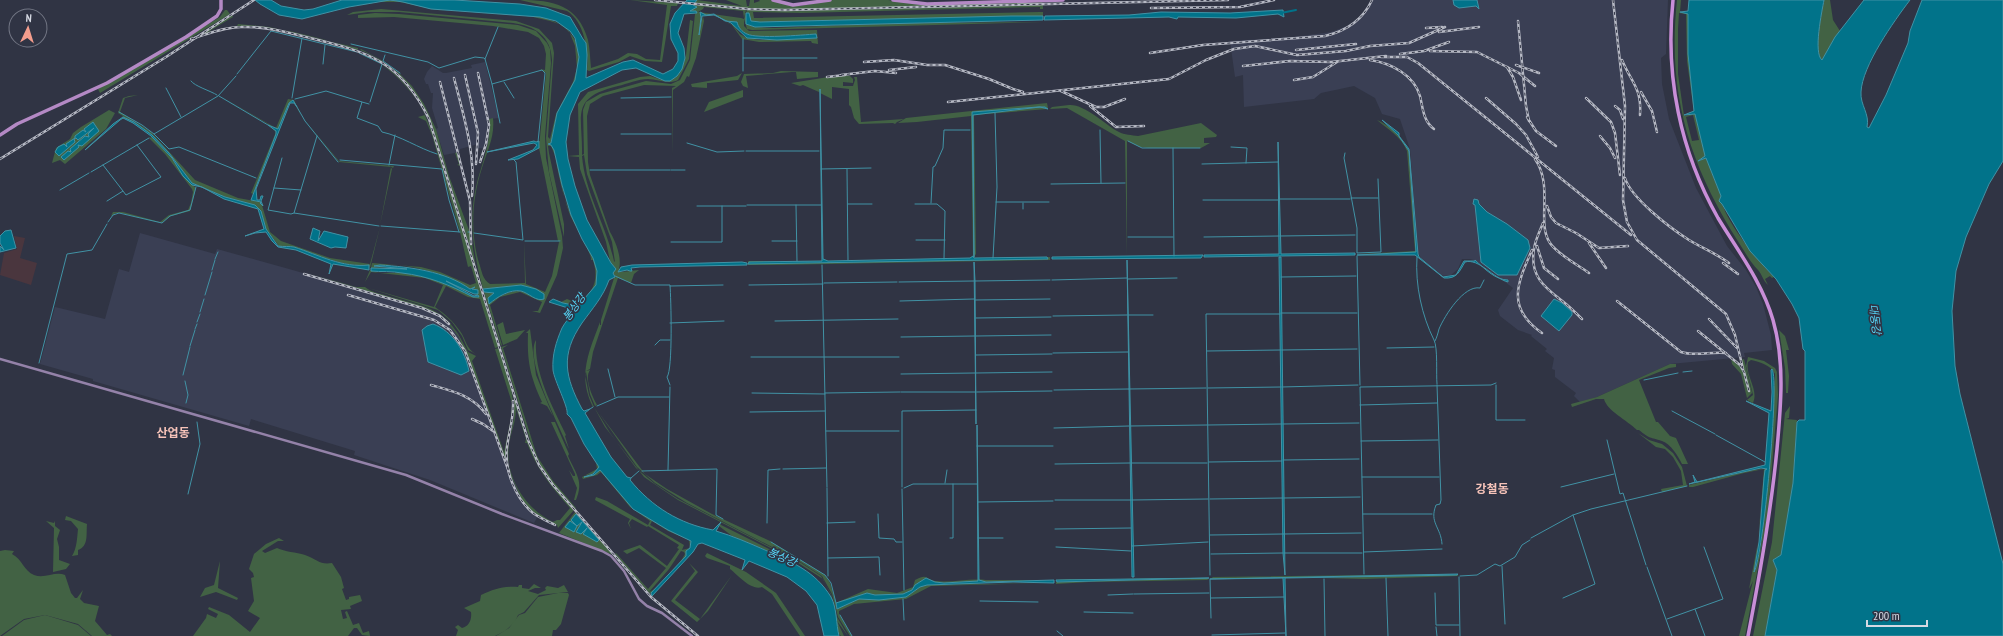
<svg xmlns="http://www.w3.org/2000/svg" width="2003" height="636" viewBox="0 0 2003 636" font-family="'PT Sans Narrow','Noto Sans KR',sans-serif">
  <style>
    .commercial { fill: #4a363e }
    .built { fill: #3a3f54 }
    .green { fill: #426244; fill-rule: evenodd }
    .water { fill: #01738a; stroke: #4192a5 }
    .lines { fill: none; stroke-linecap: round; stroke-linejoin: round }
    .stream { stroke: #4192a5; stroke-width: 1 }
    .canal { stroke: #01738a; stroke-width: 2 }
    .secondary { stroke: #9482a9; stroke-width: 2.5 }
    .primary { stroke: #b489c5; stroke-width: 3.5 }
    .trunk { stroke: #c98ed8; stroke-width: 3.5 }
    .rail-casing { stroke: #b6b9c4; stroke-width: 2.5 }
    .rail { stroke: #303444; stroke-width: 1; stroke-dasharray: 3; stroke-linecap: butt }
    .labels { text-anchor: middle; stroke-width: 3.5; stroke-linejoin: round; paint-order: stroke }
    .water-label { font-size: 11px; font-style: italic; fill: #57dafc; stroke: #303444 }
    .quarter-label { font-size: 12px; font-weight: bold; fill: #f6c3b9; stroke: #303444 }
  </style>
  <rect width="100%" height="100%" fill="#303444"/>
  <path class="commercial" d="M14 236 25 238 20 258 37 263 31 285 0 275 4 253 17 249Z"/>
  <g class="built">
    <path d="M1372 0H1668L1666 54 1661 58 1662 84 1669 119 1696 188 1727 246 1746 270 1756 287 1763 304 1771 335 1772 350 1744 353 1745 357 1670 364 1597 397 1580 402 1574 396 1576 393 1555 377V370L1552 369 1554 358 1545 351 1547 349 1531 336 1532 335 1518 330 1500 316 1498 310 1513 288 1477 261 1470 259H1462L1458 269 1451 275 1442 276 1421 258 1418 253 1410 149 1400 119 1382 114 1375 98 1354 86 1321 93 1314 99 1244 107 1243 75 1235 77 1230 41 1294 37 1331 32 1350 25 1361 15Z"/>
    <path d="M485 62 499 118 490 119V131L487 149 478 148V144L460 149V152L444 155 436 129 438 128 432 108 433 93H431L428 84H426L424 79 427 72 432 66 443 73H446L472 68 471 65Z"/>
    <path d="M140 233 215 254 217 249 289 269 431 310 442 317 458 333 464 347 514 482 522 499 538 516 534 523 430 480 354 455 355 451 251 419 249 426 93 381V379L40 364 55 307 105 319 119 269 129 272Z"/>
  </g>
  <g class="green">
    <path d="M520 0C554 0 578 5 588 40 590 49 590 59 591 68L618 59 628 53 637 54 646 59 660 60 667 5 630 0 678 3 677 6H671L662 62 645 61 630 56 619 62 589 71 587 70C589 51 584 21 567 11Z"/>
    <path d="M697 0 742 6 726 0H746L747 6H749L750 0H754V3L760 1 759 0H771L800 6 833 0H888L922 5 1042 2 1043 4 767 10 696 3 746 10 744 18 743 11 704 7 703 9 698 12 741 18 744 19V26L749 31 817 30 818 44 812 43 811 41 759 42 742 39 732 25 724 21 733 25 740 34 747 38 760 40 816 38V34C801 35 758 39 747 34 742 32 738 27 737 22L725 21 714 14 708 16 700 14 701 16 699 33 703 16 704 21 696 58 689 77 687 76 684 82 673 90 672 155V88L676 86 644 85 603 96 590 104 587 116 588 162 590 175 610 232C616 242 622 258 619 269L621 272 639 270 634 274 631 283 618 278 593 352 590 369 586 371 590 370C584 378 592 396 597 405L595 406 590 394 586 372 585 375 589 395 594 407H593C577 376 589 352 600 322V325H601V320L614 278 616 277 613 273 615 269 610 261 606 242 580 169 579 157 568 156 579 155 578 104 588 92 640 77 650 76 665 81 676 77 681 71 686 55 690 20 693 21 689 59 678 80C668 85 658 79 648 79 638 79 627 84 618 86 569 98 583 115 582 155L584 154 583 110 586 102 600 94 646 81 671 84 680 80 690 60 695 14 697 13 696 11H690L695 6 693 5ZM584 155 587 174 612 242 615 262 614 261C606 225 585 193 582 156Z"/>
    <path d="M1677 0H1681L1680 12 1688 13V54L1694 112 1687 61 1686 14 1679 13 1678 29V74L1684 116 1695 114 1706 156 1699 161 1706 158 1721 196C1721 217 1759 262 1774 277L1772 278 1770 276 1765 279 1768 285C1763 281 1762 274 1758 270 1750 262 1745 252 1739 243 1689 164 1667 94 1677 0ZM1693 115 1699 140 1692 141 1686 117Z"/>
    <path d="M1824 0H1830L1833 20 1840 31 1823 59 1821 60C1813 49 1822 13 1824 0Z"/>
    <path d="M381 1H401L439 10 540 17C574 24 589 51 574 84 569 93 563 101 559 110 554 120 554 132 551 143L548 144 551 145 554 150C558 172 562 195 571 215 579 234 598 258 598 279 597 290 586 299 578 306L563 303 553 299 561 302 567 299 579 304C594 291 599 280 593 260H591C592 253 574 224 570 215 561 193 561 167 551 146H548L549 153 564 224V237L549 172 546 138 552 60C551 36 535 26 513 23L399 12H368L347 15 353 12 381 9 516 21 539 29 552 43 554 53 548 137 550 139 556 114 573 82 577 68 575 46 569 31 562 25 550 21 529 16 437 10 400 2H378L353 7Z"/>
    <path d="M1043 5V9H1040V7L801 13 753 12 754 18 1040 12H1043V16L760 22H752L750 19 749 15H746V24L755 27 773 28 896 23 1043 22 752 30 747 29 744 19 747 10 786 11Z"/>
    <path d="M225 10H227L230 14 100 93 98 89 220 17Z"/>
    <path d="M375 13 399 14 518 25 536 31 547 43 550 49 551 63 545 136 546 158 562 236 563 248 557 275 540 313 532 311H538L542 302 520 292 500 297 490 305 502 345 501 346 484 292 494 293 488 298 489 304C498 297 513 288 524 292 530 295 535 298 541 300L544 297 536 289 521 285 483 289C474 256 468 221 476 187 481 165 492 142 489 119L493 118C495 137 487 151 482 168 472 198 470 233 479 263 482 271 482 279 490 284L525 283 524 241 526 284 545 292 552 276 559 242H561L558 241 539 148 546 73 540 69 545 70 546 54 544 46 539 38 528 32 493 26 394 17 358 18V15Z"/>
    <path d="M232 15 233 17 208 32 237 26 238 24 269 27 358 48V50C306 34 243 13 192 40Z"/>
    <path d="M361 49 383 61 400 74 412 86 424 104 436 129 449 176 470 233V202L461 166 457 165 459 164 455 153 458 152 471 201V237L476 267C467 238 458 209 449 180 432 124 420 74 360 50Z"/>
    <path d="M359 52C397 67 420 97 433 135L499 347 495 348 480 299 468 297 446 286 435 307C445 314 453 321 460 331 466 339 466 349 476 354L468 350 462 336 452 322 438 310 368 288 434 307 443 285 425 278 371 272 365 282 370 270C378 275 397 272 406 273 431 277 451 285 473 297L479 296 445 281 469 292 478 290 472 289 475 287 470 289C450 275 398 259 374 267L408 269 371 268 372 263 421 267 440 272 470 285 476 283 471 266 468 267 460 232 432 135 426 121 418 117 425 115C415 94 399 77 380 63 374 59 364 56 359 52Z"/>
    <path d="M781 71 818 72V77L797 79 796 72H792L746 76 748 88 743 86 741 82 744 74 773 73Z"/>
    <path d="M742 73 738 80 709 83H707V88L692 87 691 84 737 76Z"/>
    <path d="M841 75 850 76 853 79V83L843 82V86H853L855 80 854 77H857L861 122 904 119 897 122 895 124 893 123 859 124 854 118 851 107 849 105V89L832 87V99L820 93 819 90V92L803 85 800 86 791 83Z"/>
    <path d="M743 90V97L704 112 709 102Z"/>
    <path d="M138 95 125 98 120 112 151 132 195 180 238 198 261 202 270 232 281 241 330 258 370 264 380 227 370 268 369 265C340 267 320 255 294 247 289 246 284 247 279 246L266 229 261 211 255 205 225 197 192 183 169 153 152 135 134 122 122 118 123 116 118 113 123 98 129 96Z"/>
    <path d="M218 95 276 128 288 99 294 100 301 116 339 161 394 166 393 168 390 166 392 169 380 225 391 167 339 162 301 116 293 100 289 103 278 129H277L270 125 276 131V134L253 194 251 193 276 132 268 124Z"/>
    <path d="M1047 103 1048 108 1038 107 973 112 974 257 973 115 1040 107 1048 109 974 115 976 254 973 258 971 116 917 122 898 123 906 118Z"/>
    <path d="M1069 105C1085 104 1104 124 1119 132 1124 135 1132 135 1138 136L1201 123 1217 135 1216 137 1204 138V143H1210L1201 148H1148L1140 147 1127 141V256L1125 141 1067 108 1050 109 1052 107Z"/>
    <path d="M109 110 115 113 106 129 65 164 60 160 52 163 56 148 70 139 73 133 81 127Z"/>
    <path d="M1377 120C1390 125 1402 138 1409 151L1416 253 1357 254 1415 251 1407 151C1401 136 1387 129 1377 120Z"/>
    <path d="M152 137 172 158 187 180 196 188 190 211 171 216 161 223 121 213H116L111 216 113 212H123L160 222 169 215 188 210 191 203 193 192 192 189 165 154 149 138Z"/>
    <path d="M1048 257H1050V260L773 265H748V261H822L749 262 750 264Z"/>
    <path d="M307 273 356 287H365C372 293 383 294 391 297 434 309 447 309 468 352L476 356 472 361 504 452 511 419 512 403 495 349 499 348C506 370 515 392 513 416 511 432 505 446 506 462L459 337 447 322 430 310Z"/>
    <path d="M503 322 506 334 525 330 517 339 503 345 497 325Z"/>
    <path d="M530 329 536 375 553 416 547 406 540 403 542 402C530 376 527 361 528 333H526Z"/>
    <path d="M1779 330 1785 336 1789 350H1786L1789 376 1788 393H1786L1785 368Z"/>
    <path d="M536 340C534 374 552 405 566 435L565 436 569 449C560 427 524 360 536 340Z"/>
    <path d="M508 345 503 348 537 456 553 481 576 508 575 509 549 479 536 459 501 347Z"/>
    <path d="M1748 357 1764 361 1775 368 1777 372 1778 395 1768 514 1745 636H1739L1753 581 1749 589 1758 542 1764 469 1744 473 1693 487H1689V485L1748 471 1769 468 1775 374C1771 365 1760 362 1751 360L1748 362C1745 376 1759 389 1753 403L1747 400 1753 395 1746 366ZM1768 469 1761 546 1755 572 1765 470Z"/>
    <path d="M1731 358 1742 369 1749 392 1741 360 1744 359 1752 393 1747 398 1741 374 1732 364Z"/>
    <path d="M1670 364H1676V367L1669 368 1639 380 1656 422H1658L1670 436 1676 438 1688 464H1682C1678 456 1671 444 1662 441 1650 437 1650 439 1639 430H1637C1627 420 1607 411 1604 399H1596L1572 407 1571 404 1597 397Z"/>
    <path d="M514 395 537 464 547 479 574 510 558 528 557 525 537 515 531 510 522 500 511 476 507 453 514 417ZM516 408 526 439 525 443H527C538 471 550 485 570 508L560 520H557L553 522C526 509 504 477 509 444 511 432 516 421 516 408Z"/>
    <path d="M1790 406 1789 418 1786 419 1797 420 1793 483 1781 555 1773 560 1777 570 1765 636H1753L1772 542 1785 413Z"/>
    <path d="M594 407 610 433 636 468 655 484 678 499 798 561 821 576 831 594 837 617 848 636 837 621 844 636H841L837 632 831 595 823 579 792 559 678 500 644 477 605 427Z"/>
    <path d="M599 413 645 474 667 489 712 514 770 541 825 575 830 583 836 603 868 589 897 593 913 587 915 580C928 573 925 579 935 581 952 583 970 578 986 580H1054L945 583 935 582 926 578 915 585 912 590 903 594 875 595 867 593 836 603 837 609 859 599 877 600 906 597 920 587 927 585 1048 583 931 586 906 599 854 604 839 611V614L852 636H850L838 617 832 594 822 576 799 561 687 503 655 483 637 467Z"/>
    <path d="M551 422H555L569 454 568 456C576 474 584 481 576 500H574L577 488 569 470 573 476H575V474Z"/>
    <path d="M1638 433 1649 440 1662 444 1673 453 1682 467 1687 486 1662 492 1661 489 1683 485 1681 471 1673 457 1665 449 1656 447Z"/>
    <path d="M596 463 599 467C598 474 590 474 584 476L594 475 600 470 604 474 633 509 638 511 668 530 691 541 690 548 686 551V556L650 594 615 554 616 553 648 589 666 568 639 548 627 554 623 551 640 545 667 566 679 549 677 548 679 545 648 526 647 527 632 519 629 523 631 529 628 523 630 519 595 500 596 497 607 501 648 525 650 521 630 507 601 472 597 475 583 479 582 477 597 469ZM652 521 668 531 689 540 690 548 682 550 684 545 650 525ZM681 551 684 552 685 554C680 564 658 589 649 592L669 569Z"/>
    <path d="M575 512 612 553 611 554 559 533Z"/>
    <path d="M66 516 87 524C86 534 89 546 78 550V555L72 556C77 548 77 538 78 529L71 521 65 520Z"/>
    <path d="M46 521 54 523 55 521V526L60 530 57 539 59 547V560L70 564 66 569 53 572 54 528Z"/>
    <path d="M720 524 721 525 795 562 732 536 719 526Z"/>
    <path d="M279 538 284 541H278L262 551 265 553 277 548C285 552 296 552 305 555 318 560 320 565 332 563L341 577 344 588 342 589 346 600 349 599V597L360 595 362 601 350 606 351 609 341 610 343 619 347 618 345 612 347 611 353 625 359 623 363 633 369 631 370 636 362 635 357 628H354L348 636H193L206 618 207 614 216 618 218 614 208 609 209 607 229 615 250 632 260 618 248 611 254 601 251 578 254 577 253 573 249 569 254 554 266 544Z"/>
    <path d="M5 550 14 551 12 554C22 559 24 571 34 575 45 579 55 571 65 575L71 593 75 598H77L83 590 80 599 84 603 99 606 95 621 107 635 110 634 112 636H92L78 624 45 615 24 619 0 636V551Z"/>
    <path d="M707 553 746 572 776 593 805 636H800L772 594 762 587C751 591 738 575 730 569V566L707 558 705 556Z"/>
    <path d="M220 561 218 588 238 598 237 600 216 592 200 597 205 588 214 585Z"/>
    <path d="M689 563 698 572 675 600 700 619 732 575 708 611 697 622 671 601 695 571Z"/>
    <path d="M1458 574V576L1364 579 1321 578 1415 575 1210 579 1213 577Z"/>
    <path d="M1174 578 1069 580 1056 579 1209 578H1196L1209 579 1207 580 1089 582 1056 584V582L1193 579Z"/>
    <path d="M534 584 541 588H535L528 591 538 594 546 590 545 588 547 586 558 588 564 585 568 592 539 595 524 612 518 615 515 622 505 631 495 636H456L458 630 455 627 458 625 462 628C469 626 472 620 471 612L464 608 480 601 481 595C494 589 504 586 518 587L519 585H522V588L529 589Z"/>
    <path d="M558 593H568L569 595 561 624 556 630H553L552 636H496L509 628 519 615 525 613 538 597Z"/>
    <path d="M45 615 78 625 91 636H2L24 620Z"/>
  </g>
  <g class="water">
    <path d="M255 0H271L281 6 304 10 313 9 342 0H454L520 4 546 8 570 17 583 39 586 43 587 55 586 78 623 62 633 60 663 74 673 69 678 61V53L671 39 670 24 675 13 687 0H697L693 5 697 7 690 11H696L697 13 684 14 678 33 684 48 685 58 682 69 677 76 670 81H665L636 68 622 70 580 92 570 115 566 142 568 159 575 186 587 220 611 263 616 269 613 273 615 277 609 280C603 297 592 309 582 323 560 355 565 377 582 409L584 411 590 409 585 413 611 457 627 477 631 478 630 480C652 507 680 524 713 530L721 522 716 531C733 536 749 543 765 550 792 562 815 571 831 597 837 608 836 624 839 636H824L817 605 806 591 787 577 749 561 742 570 745 560 702 543 698 544 693 552 652 596 651 593 686 556V551L690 548 691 541 668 530 633 509 600 470 594 475 584 477 593 474 599 467 584 444 571 418 567 414C569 408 554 380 553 370 552 355 556 342 562 328 565 322 570 318 572 312L568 308 549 302 553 299 563 303 578 306 596 285 597 271 593 258 582 239 571 215 562 185 554 150 551 145 548 144 551 143 557 113 575 80 579 57 575 38 570 31 556 21 540 17 431 9 403 2 390 0 349 7 302 19 279 15 260 4Z"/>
    <path d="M1453 0H1477L1479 9 1476 6 1459 8 1454 5Z"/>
    <path d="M1689 0H1824C1822 11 1813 53 1822 60L1835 37 1864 0H1910C1894 21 1862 66 1861 92 1860 105 1870 114 1867 127L1869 128 1886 95 1908 43 1910 31 1922 0H2003V161L1989 184 1966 237 1956 271 1952 311 1955 366 1960 394 2003 564V636H1765L1777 570 1773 560 1781 555 1793 483 1797 422 1799 420H1805V351L1803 349 1799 318 1792 304 1776 279 1750 251 1722 204 1719 201 1721 196 1706 158 1698 161 1705 156 1695 114 1684 115 1694 111 1688 54V14L1680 12 1688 11Z"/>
    <path d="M1283 10 1284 17 1278 14 1236 18 1178 17 1177 19 1169 17 1044 20 1045 16 1129 15 1161 12 1230 13Z"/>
    <path d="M700 12 706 15 714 14 725 21 737 22C738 27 742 32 747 34 757 39 802 35 816 34L817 38 777 40 747 38 731 23 714 15 702 16 699 35 701 17Z"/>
    <path d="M746 13H749L751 21 760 22 1011 16H1043V20L755 27 746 24Z"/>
    <path d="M820 89 823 259 828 261 970 258 973 256 974 258 1047 257 1048 259 748 264 749 262 822 261Z"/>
    <path d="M293 100 297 107 294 103H290L256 189 257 200H260L261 196H263L261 201 263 206 260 203 261 202 251 200 276 134V131L268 125 278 129 289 103Z"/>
    <path d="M1038 107H1045L1048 109 1040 107 973 115 974 257 972 112Z"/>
    <path d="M123 117 134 122 152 135 169 153 192 183 225 197 255 205 261 211 266 229 278 246C284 247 289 246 294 247 319 255 342 268 369 265V270L333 264 329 274 331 264 296 250 278 247 272 241 266 232 255 233 245 236 264 229 258 209 224 199 202 187 192 185 183 176 172 158 151 136 133 123 123 118 120 120 85 150 113 124Z"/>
    <path d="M1382 120 1399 133V136L1409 149 1418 254 1419 257 1443 277 1456 275 1464 261H1475V260C1484 268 1495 280 1508 280V282C1493 278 1479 258 1465 262 1459 272 1457 279 1444 278L1415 255H1357L1416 252 1409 151 1398 135Z"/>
    <path d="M93 122 99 131 82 146 78 145 79 147 64 160 61 157 68 151 71 152 70 149 85 136 89 137 88 134 94 128 78 140 76 138 74 139 75 142 59 156 55 152 58 147 64 144 67 147 66 144 75 138V136L83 130 86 132 84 129Z"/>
    <path d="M534 141 536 142 539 141V148L518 159 508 160 533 150 537 145 534 143 487 152Z"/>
    <path d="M1278 142 1281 254 1355 253V255L1204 257V255L1279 254Z"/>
    <path d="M1474 199 1478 200 1479 204 1487 212 1507 224 1528 240 1530 248 1517 275H1498L1481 262 1475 205 1473 204Z"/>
    <path d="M313 228 320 231 318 241 324 231 348 237 346 248 335 247 331 248 310 239Z"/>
    <path d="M11 230 16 248 0 252V246L4 250 0 243V236L5 231Z"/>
    <path d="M1203 255 1201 258 1052 259V257Z"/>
    <path d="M1279 257H1281L1285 575 1283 553Z"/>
    <path d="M1127 260 1134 577H1132Z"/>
    <path d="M742 262 747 263V265L640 267 631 268 632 271H630L627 270 618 272 621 267 632 265Z"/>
    <path d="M974 262 975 281 976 424Z"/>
    <path d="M380 265C410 267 445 271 470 289L475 287 472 289 478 290V294H474L446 281 474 296 478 295 479 297H473C450 285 428 276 402 273 392 271 381 272 371 271V268L407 269 374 266Z"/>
    <path d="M521 285 536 289 544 294V299C536 302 529 293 521 291 510 289 497 297 489 304L488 298 494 293 484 292 483 289Z"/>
    <path d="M1554 299 1562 303 1572 312V315L1559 331 1541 316Z"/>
    <path d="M433 324C453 331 465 352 469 371L461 375 428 362 422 330 427 326Z"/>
    <path d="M1772 369C1780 381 1763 558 1754 572L1759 542 1764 478 1765 470 1767 469 1761 468 1689 484 1695 482 1693 475 1697 482 1765 465 1769 413 1746 401 1771 411 1772 392 1771 370Z"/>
    <path d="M977 425 979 580 986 582 1054 580V583L1013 582 927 585 920 587 906 597 879 600 859 599 837 609 836 603 867 593 875 595 903 594 912 590 915 585 926 578 935 582 944 583 978 581Z"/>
    <path d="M576 514 599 540 597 542 583 534 587 528 581 534 576 532 582 522 577 526 574 532 565 527 570 521 577 526 571 520Z"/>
    <path d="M1458 574 1457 575 1285 578 1286 636 1283 578 1210 579Z"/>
    <path d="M1209 578 1057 582 1056 580Z"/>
  </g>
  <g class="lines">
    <g class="stream">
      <path d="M743 39V71"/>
      <path d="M351 44 428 62 439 68 475 57 484 58 485 59"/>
      <path d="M359 53 382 64 370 102"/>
      <path d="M385 55 383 61 400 73"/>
      <path d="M743 58H817"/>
      <path d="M323 64 325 45"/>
      <path d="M237 74 271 31 357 52"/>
      <path d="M191 81C194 86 211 91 217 95"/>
      <path d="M504 82 514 98"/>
      <path d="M492 84 485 59 498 27"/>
      <path d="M166 88 181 117"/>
      <path d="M219 96 268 125"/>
      <path d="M292 98 302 38"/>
      <path d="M621 98 671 97"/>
      <path d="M295 99 326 91 362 102 357 118 378 126 382 132C401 136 418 148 437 154"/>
      <path d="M362 102 369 104"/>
      <path d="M297 107 305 121 338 162"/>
      <path d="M119 112 142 125 154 134 218 96 236 76"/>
      <path d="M500 123 492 84 542 70 545 73 538 142"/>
      <path d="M1100 130 1101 183"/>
      <path d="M154 134 169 149 179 147 256 178"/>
      <path d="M621 134H671"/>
      <path d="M317 136 294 213 379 226"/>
      <path d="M1128 141 1142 148H1200"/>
      <path d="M687 143 717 152 744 151"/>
      <path d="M1231 147 1247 148 1246 163"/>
      <path d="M1173 148 1174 256"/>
      <path d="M746 151H819"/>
      <path d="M1345 153 1344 158 1357 228V253L1381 252 1378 179"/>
      <path d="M282 158 268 210 291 214 294 213"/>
      <path d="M340 160 442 169 449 200 459 232"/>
      <path d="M1202 164 1278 162"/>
      <path d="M103 165 123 191 107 201"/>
      <path d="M389 165 395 135"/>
      <path d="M821 169 871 168"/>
      <path d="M847 169 848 260"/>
      <path d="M590 170H670"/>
      <path d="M671 170H685"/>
      <path d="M91 172 149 138"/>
      <path d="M1051 184 1125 183"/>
      <path d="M274 188 301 190"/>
      <path d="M60 190 89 173"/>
      <path d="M123 191 126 195 161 177 137 145"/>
      <path d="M1351 198H1378"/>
      <path d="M1279 199H1350"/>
      <path d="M1203 200H1278"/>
      <path d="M996 202H1049"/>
      <path d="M931 203 933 167 935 166 943 148 944 130H970"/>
      <path d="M848 204H872"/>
      <path d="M915 204H937L945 211 944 259"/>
      <path d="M747 205H821"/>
      <path d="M796 205 797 261"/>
      <path d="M697 206H746"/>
      <path d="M1023 209V203"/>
      <path d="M108 222 113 215 119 213 162 223 170 216 190 210 196 187"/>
      <path d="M381 226 460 232"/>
      <path d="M468 232H470"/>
      <path d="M474 233 523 240 516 162 513 159"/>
      <path d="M1280 236 1355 235"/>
      <path d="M1128 237H1173"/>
      <path d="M1204 237 1279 236"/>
      <path d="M916 240H945"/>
      <path d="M525 241H560"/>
      <path d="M772 241H797"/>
      <path d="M671 242H722V206"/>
      <path d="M1357 256 1360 385"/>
      <path d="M1417 257C1415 285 1422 316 1434 340 1438 348 1436 374 1437 384"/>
      <path d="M993 258 997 187 995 113"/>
      <path d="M215 259 218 252"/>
      <path d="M822 265 827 487"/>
      <path d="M212 270 215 260"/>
      <path d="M615 276 635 285H670C671 298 673 370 667 377L670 385"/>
      <path d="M1281 277 1356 276"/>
      <path d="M1128 279 1177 278"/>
      <path d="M1052 280 1127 278"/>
      <path d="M975 281 1050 280"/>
      <path d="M899 282 974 281"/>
      <path d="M824 283 897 282"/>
      <path d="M749 285 823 284"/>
      <path d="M670 286 723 285"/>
      <path d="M205 295 212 272"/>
      <path d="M975 300 1050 299"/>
      <path d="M900 301 974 299"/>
      <path d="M200 312 204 299"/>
      <path d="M1281 313H1357"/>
      <path d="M1128 315H1153"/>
      <path d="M1053 316 1127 315"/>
      <path d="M976 318 1051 317"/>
      <path d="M775 321 898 319"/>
      <path d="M197 322 200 314"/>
      <path d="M670 323 724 321"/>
      <path d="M195 329 197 324"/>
      <path d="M976 336 1051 335"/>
      <path d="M901 337 975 336"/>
      <path d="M1435 341C1437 337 1438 333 1439 329 1445 315 1464 285 1480 288L1484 280"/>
      <path d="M655 345 660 340H670"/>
      <path d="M190 346 195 330"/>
      <path d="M1387 348 1434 347"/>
      <path d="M1282 350 1357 349"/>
      <path d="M1207 351 1281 350"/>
      <path d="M1053 353 1128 352"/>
      <path d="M976 355 1052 354"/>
      <path d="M751 357H899"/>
      <path d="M39 363 67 254 92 250 107 224"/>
      <path d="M608 369 615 397"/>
      <path d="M1683 372 1692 371"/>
      <path d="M976 373 1052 372"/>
      <path d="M901 374 975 373"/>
      <path d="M183 375 190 347"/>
      <path d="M1644 380 1678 373"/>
      <path d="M185 381 188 395 186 403"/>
      <path d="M1437 385 1441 500 1440 504 1436 505C1429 523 1441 527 1442 544"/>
      <path d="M1496 385V420H1525"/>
      <path d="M1282 387 1358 385"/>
      <path d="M1208 388 1281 387"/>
      <path d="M1129 389 1206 388"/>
      <path d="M1054 390 1129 389"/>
      <path d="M901 392H976"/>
      <path d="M977 392 1052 391"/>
      <path d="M752 393 825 394"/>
      <path d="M825 393 900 392"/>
      <path d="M1360 405 1437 403"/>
      <path d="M597 406 618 397H669"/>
      <path d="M590 409 593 407"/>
      <path d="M1672 411 1715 434"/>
      <path d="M750 412 825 411"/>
      <path d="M1283 424 1359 423"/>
      <path d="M1208 425 1282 424"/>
      <path d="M1130 426 1207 425"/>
      <path d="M1054 428 1129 426"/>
      <path d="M826 431H899"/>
      <path d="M1716 435 1765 462"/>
      <path d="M1607 440 1620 494 1623 493 1646 565"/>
      <path d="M1361 441 1438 440"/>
      <path d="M977 446H1053"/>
      <path d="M1283 460 1359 459"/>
      <path d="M1209 462 1282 461"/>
      <path d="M1131 463H1207"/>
      <path d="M1055 464 1130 463"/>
      <path d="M783 469 826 468"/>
      <path d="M668 470 670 387"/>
      <path d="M642 471 717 469 716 515 723 519"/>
      <path d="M1362 477H1439"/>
      <path d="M631 478 639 471"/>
      <path d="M945 483 947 470"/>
      <path d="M902 487V411L976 410"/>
      <path d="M1561 487 1614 474"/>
      <path d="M827 488 828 576"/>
      <path d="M904 488 913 484H977"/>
      <path d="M902 489 904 590"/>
      <path d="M188 494 200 444 197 422"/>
      <path d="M1284 498 1360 497"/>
      <path d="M1210 499 1283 498"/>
      <path d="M1055 500H1131"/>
      <path d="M1132 500 1208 499"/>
      <path d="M978 502 1053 501"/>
      <path d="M878 514 879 538 894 539 896 542H902"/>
      <path d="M1363 514H1432"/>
      <path d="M767 523 768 470 780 469"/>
      <path d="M827 523 855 522"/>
      <path d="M1055 529 1131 528"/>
      <path d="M1284 534 1361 533"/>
      <path d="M1210 535 1284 534"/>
      <path d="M950 538H953V484"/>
      <path d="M978 538H1003"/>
      <path d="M1531 538 1573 515 1591 509 1687 486"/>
      <path d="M771 542 825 575 831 583 836 603"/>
      <path d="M1132 546 1208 542"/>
      <path d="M1056 547 1131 551"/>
      <path d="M1364 552 1442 549"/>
      <path d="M1284 553H1362"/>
      <path d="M1211 554 1283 553"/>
      <path d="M828 558 879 557 880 575"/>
      <path d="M1502 566 1505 624"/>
      <path d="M1647 567 1672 636"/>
      <path d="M1364 574 1360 387 1491 385 1496 383"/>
      <path d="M1210 575 1206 314H1280"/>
      <path d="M1460 576 1477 575 1495 564 1500 566 1515 557 1522 545 1530 540"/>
      <path d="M1459 577 1460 636"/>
      <path d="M1386 578 1388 636"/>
      <path d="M1210 579 1211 618"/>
      <path d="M1324 579 1325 636"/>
      <path d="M1435 593 1436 625H1459"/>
      <path d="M1134 594 1209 593"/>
      <path d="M1108 595 1133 594"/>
      <path d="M1211 598 1284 597"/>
      <path d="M1563 598 1595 584 1573 515"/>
      <path d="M903 599 904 620"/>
      <path d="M980 601 1038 602"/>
      <path d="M1695 609 1723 599 1704 547"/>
      <path d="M1084 612 1133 613"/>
      <path d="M840 615 852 636"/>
      <path d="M1667 619 1695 609 1705 636"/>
      <path d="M1436 627 1437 636"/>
      <path d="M1057 631 1063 636"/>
      <path d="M1212 635 1285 633"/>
    </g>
    <path class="canal" d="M1281 13 1296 10"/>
    <path class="secondary" d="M0 359 406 475 502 514 602 551 611 556 624 571 639 599 647 606 662 613 692 636"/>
    <g class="primary">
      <path d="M773 0 793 5 830 0"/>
      <path d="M893 0 927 4 1063 0"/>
      <path d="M0 135 17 124 107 83 186 37 217 16 221 9V0"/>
    </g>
    <path class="trunk" d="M1673 0C1665 76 1680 151 1718 218 1738 251 1762 282 1773 320 1785 362 1781 405 1777 449 1771 512 1760 574 1748 636"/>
    <defs>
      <g id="rail">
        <path d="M655 0 748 9 785 10 1228 0"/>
        <path d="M1613 0 1625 106 1623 200 1627 222 1637 240 1726 314 1735 335 1743 369"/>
        <path d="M1151 8 1240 7 1274 0"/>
        <path d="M1518 21 1526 106 1529 121"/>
        <path d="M1426 28 1442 27"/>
        <path d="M1439 32 1479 27"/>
        <path d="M191 39C208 34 224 27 241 27 265 26 287 32 310 38 368 52 401 61 429 119L528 440 539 465 553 485 651 597 698 636"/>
        <path d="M1296 50 1356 44"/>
        <path d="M1430 51 1477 52 1519 73 1535 86"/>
        <path d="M1150 53 1203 45 1325 36C1346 31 1363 20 1372 0"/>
        <path d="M1400 54 1424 51 1449 42"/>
        <path d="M1381 57H1407L1418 63 1631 235"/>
        <path d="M1370 60C1391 63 1414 75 1420 96 1423 108 1423 121 1434 129"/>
        <path d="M1622 60C1631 82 1642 88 1640 115"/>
        <path d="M864 62 894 60 927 65H945L989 79 1013 89 1023 92"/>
        <path d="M1516 65 1539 73"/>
        <path d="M1243 66 1290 61 1331 62 1386 56"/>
        <path d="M1507 67 1513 77 1521 100"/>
        <path d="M889 70 916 67"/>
        <path d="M478 73 489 125 486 144 480 162"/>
        <path d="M465 75 478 133 476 164"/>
        <path d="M841 75 875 71 896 73"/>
        <path d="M827 77 845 75"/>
        <path d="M454 78C464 117 476 155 472 196"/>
        <path d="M1294 80 1313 77 1337 62"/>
        <path d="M440 82 470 201 471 244"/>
        <path d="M1061 91 1096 107H1104L1125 99"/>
        <path d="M1641 92 1652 111 1657 132"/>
        <path d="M1486 98 1516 124 1526 135 1538 157"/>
        <path d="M1586 98 1611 122 1615 133 1620 175"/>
        <path d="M948 102 1169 79 1206 60 1234 49 1255 46 1297 55 1346 51 1370 46 1409 43 1445 27"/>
        <path d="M1090 106 1116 127 1144 126"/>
        <path d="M1615 106 1620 110 1623 119"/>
        <path d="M1527 117 1536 131 1556 146"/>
        <path d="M1600 136 1610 148 1615 158"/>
        <path d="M0 159 166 57 254 0"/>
        <path d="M1535 159C1554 186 1536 223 1550 243 1557 254 1578 265 1589 273"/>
        <path d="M1625 178C1631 198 1670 228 1689 240 1702 248 1717 254 1729 263"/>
        <path d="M1547 206 1551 217 1556 223 1576 233 1599 248 1628 246"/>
        <path d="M1543 223C1540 231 1535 240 1534 249 1529 278 1547 289 1566 304 1572 309 1577 314 1582 319"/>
        <path d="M1589 243 1606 268"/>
        <path d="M1537 246 1544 268 1558 279"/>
        <path d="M1532 250C1517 284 1506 308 1542 333"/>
        <path d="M1723 263 1738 274"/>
        <path d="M304 274 422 308 440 316 449 324"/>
        <path d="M348 295 434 320 450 330 465 351 509 472"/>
        <path d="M1617 301 1681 352C1696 357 1711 351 1726 353"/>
        <path d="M1709 319 1737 348"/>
        <path d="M1698 331 1740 365 1744 372 1749 391"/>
        <path d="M431 385C452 391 472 395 486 414"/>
        <path d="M513 401C514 418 509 431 507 447 504 469 515 498 533 513 540 518 547 521 555 525"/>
        <path d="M472 419 483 424 493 431"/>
      </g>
    </defs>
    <use href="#rail" class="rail-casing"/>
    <use href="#rail" class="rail"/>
  </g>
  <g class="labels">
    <g class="water-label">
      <text transform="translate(574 307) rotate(-55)" y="4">봉상강</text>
      <text transform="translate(1875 319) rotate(83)" y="4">대동강</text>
      <text transform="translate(782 557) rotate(24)" y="4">봉상강</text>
    </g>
    <g class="quarter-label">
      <text x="173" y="437">산업동</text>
      <text x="1492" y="493">강철동</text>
    </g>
  </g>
  <g transform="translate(28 28) rotate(4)"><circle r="19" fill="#303444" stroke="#727684"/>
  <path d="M0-3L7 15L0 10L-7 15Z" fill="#f49d8d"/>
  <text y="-6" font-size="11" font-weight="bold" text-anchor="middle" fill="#d6d9e3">N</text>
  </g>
  <path d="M1867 620v6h60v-6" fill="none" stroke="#d6d9e3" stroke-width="2"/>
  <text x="1873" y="620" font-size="12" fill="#d6d9e3" stroke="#303444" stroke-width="3" paint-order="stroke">200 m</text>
</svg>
